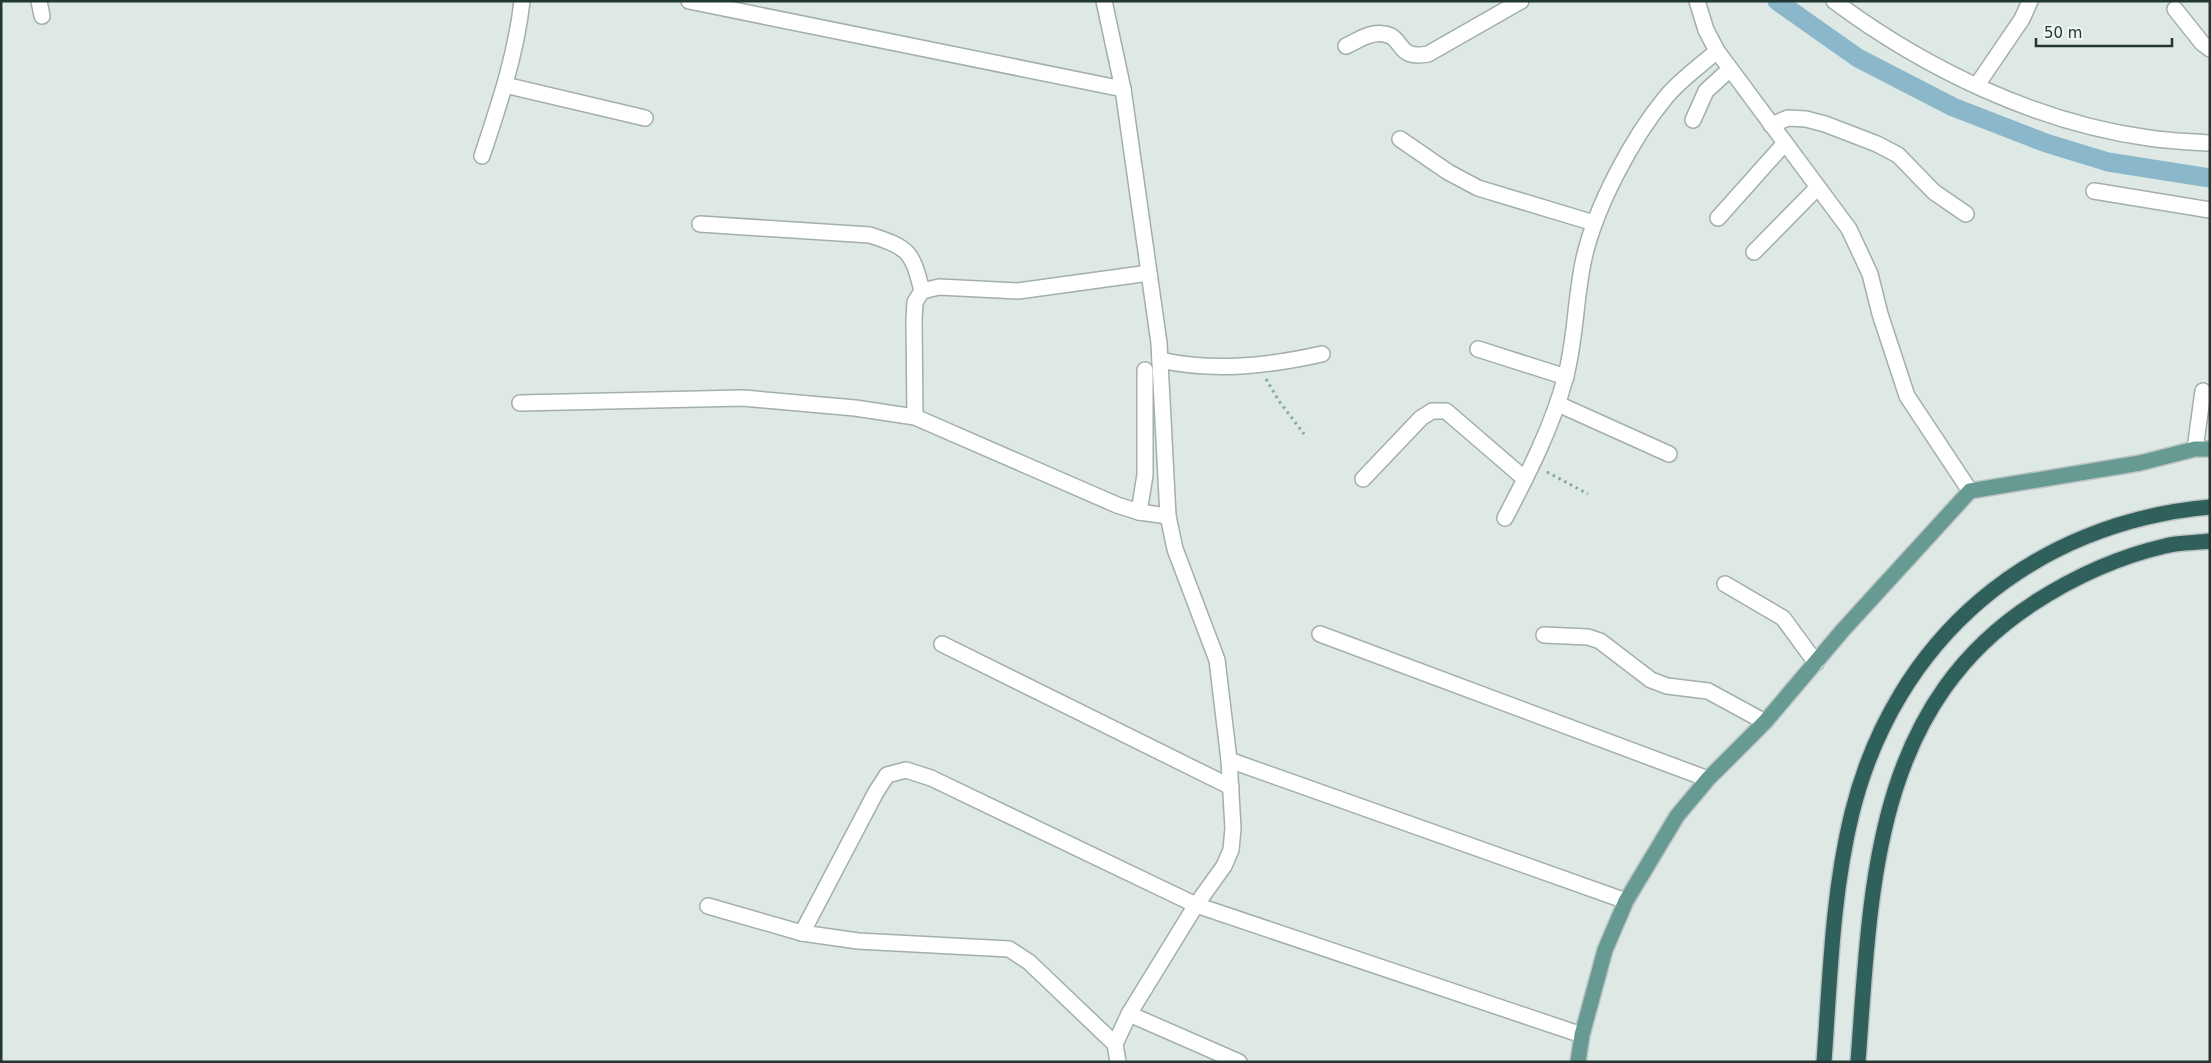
<svg xmlns="http://www.w3.org/2000/svg" width="2211" height="1063" viewBox="0 0 2211 1063" font-family="'DejaVu Sans',sans-serif">
  <style>
    .lines { fill: none; stroke-linecap: round; stroke-linejoin: round }
    .canal { stroke: #8ab8ca; stroke-width: 19 }
    .minor-casing { stroke: #a2afac; stroke-width: 18 }
    .major-casing { stroke: #bcc3c2; stroke-width: 18 }
    .highway-casing { stroke: #bcc3c2; stroke-width: 18 }
    .path { stroke: #81aaa2; stroke-width: 3; stroke-dasharray: 2.5 4; stroke-linecap: butt }
    .minor { stroke: #fff; stroke-width: 15 }
    .major { stroke: #669a93; stroke-width: 15 }
    .highway { stroke: #30605c; stroke-width: 15 }
  </style>
  <rect width="100%" height="100%" fill="#dee8e5"/>
  <g class="lines">
    <path class="canal" d="M1777 1 1858 58 1953 107 2046 143 2108 162 2210 178"/>
    <defs>
      <g id="minor">
        <path d="M39 1 42 16"/>
        <path d="M689 1 1123 89"/>
        <path d="M1104 1 1123 89 1159 343 1168 516 1175 549 1217 660 1229 760 1233 828 1231 850 1224 866 1196 905 1129 1014 1115 1044 1118 1062"/>
        <path d="M1697 1 1706 30 1717 51 1849 229 1870 274 1880 314 1907 396 1970 491"/>
        <path d="M1834 1C1924 68 2037 123 2149 138 2169 141 2190 142 2210 143"/>
        <path d="M2175 9 2202 43 2210 49"/>
        <path d="M1346 46C1357 41 1371 31 1384 34 1405 37 1395 60 1428 54L1521 1"/>
        <path d="M505 85 645 118"/>
        <path d="M1977 85 2022 19 2030 1"/>
        <path d="M1693 120 1706 91 1730 69"/>
        <path d="M1771 125 1788 118 1806 119 1825 124 1877 144 1898 155 1934 192 1966 214"/>
        <path d="M1400 139 1448 172 1478 188 1594 223"/>
        <path d="M482 156C499 105 516 55 522 1"/>
        <path d="M2094 191 2210 210"/>
        <path d="M1718 218 1785 143"/>
        <path d="M700 224 870 235C909 248 912 251 922 291"/>
        <path d="M1754 252 1817 188"/>
        <path d="M1478 349 1566 377"/>
        <path d="M1160 360C1214 372 1268 366 1322 354"/>
        <path d="M520 403 743 398 855 408 915 417 1117 505 1139 512 1168 516"/>
        <path d="M1558 404 1669 454"/>
        <path d="M915 417 914 320 915 302 922 291 939 287 1018 291 1149 273"/>
        <path d="M2195 449 2203 391"/>
        <path d="M1363 479 1421 418 1432 411H1446L1525 479"/>
        <path d="M1139 512 1145 475V370"/>
        <path d="M1505 518C1528 474 1552 427 1565 379 1576 340 1575 298 1584 258 1596 206 1632 138 1666 97 1680 80 1700 66 1717 51"/>
        <path d="M1725 584 1783 618 1816 663"/>
        <path d="M1320 634 1708 779"/>
        <path d="M1544 635 1588 637 1600 641 1651 680 1667 686 1708 691 1765 722"/>
        <path d="M942 644 1231 787"/>
        <path d="M1229 760 1626 901"/>
        <path d="M708 906 802 933"/>
        <path d="M1129 1014 1239 1062"/>
        <path d="M1115 1044 1029 962 1009 949 858 941 802 933 876 792 887 775 906 770 931 778 1196 905 1582 1035"/>
      </g>
      <path id="major" d="M1578 1062 1582 1035 1605 950 1626 901 1677 816 1708 779 1765 722 1843 630 1970 491 2140 463 2195 449H2210"/>
      <g id="highway">
        <path d="M1824 1062C1830 979 1832 894 1852 813 1895 639 2031 523 2210 507"/>
        <path d="M1858 1062C1871 889 1872 708 2034 603 2074 577 2118 557 2165 546 2179 542 2195 543 2210 541"/>
      </g>
    </defs>
    <use href="#minor" class="minor-casing"/>
    <use href="#major" class="major-casing"/>
    <use href="#highway" class="highway-casing"/>
    <g class="path">
      <path d="M1266 379 1279 401 1304 434"/>
      <path d="M1547 472 1588 494"/>
    </g>
    <use href="#minor" class="minor"/>
    <use href="#major" class="major"/>
    <use href="#highway" class="highway"/>
  </g>
  <rect width="2211" height="1063" fill="none" stroke="#213733" stroke-width="5"/>
  <path d="M2036 38v8h136v-8" fill="none" stroke="#213733" stroke-width="2.5"/>
  <text x="2044" y="38" font-size="15" fill="#213733" stroke="#eef6f3" stroke-width="4" paint-order="stroke">50 m</text>
</svg>
